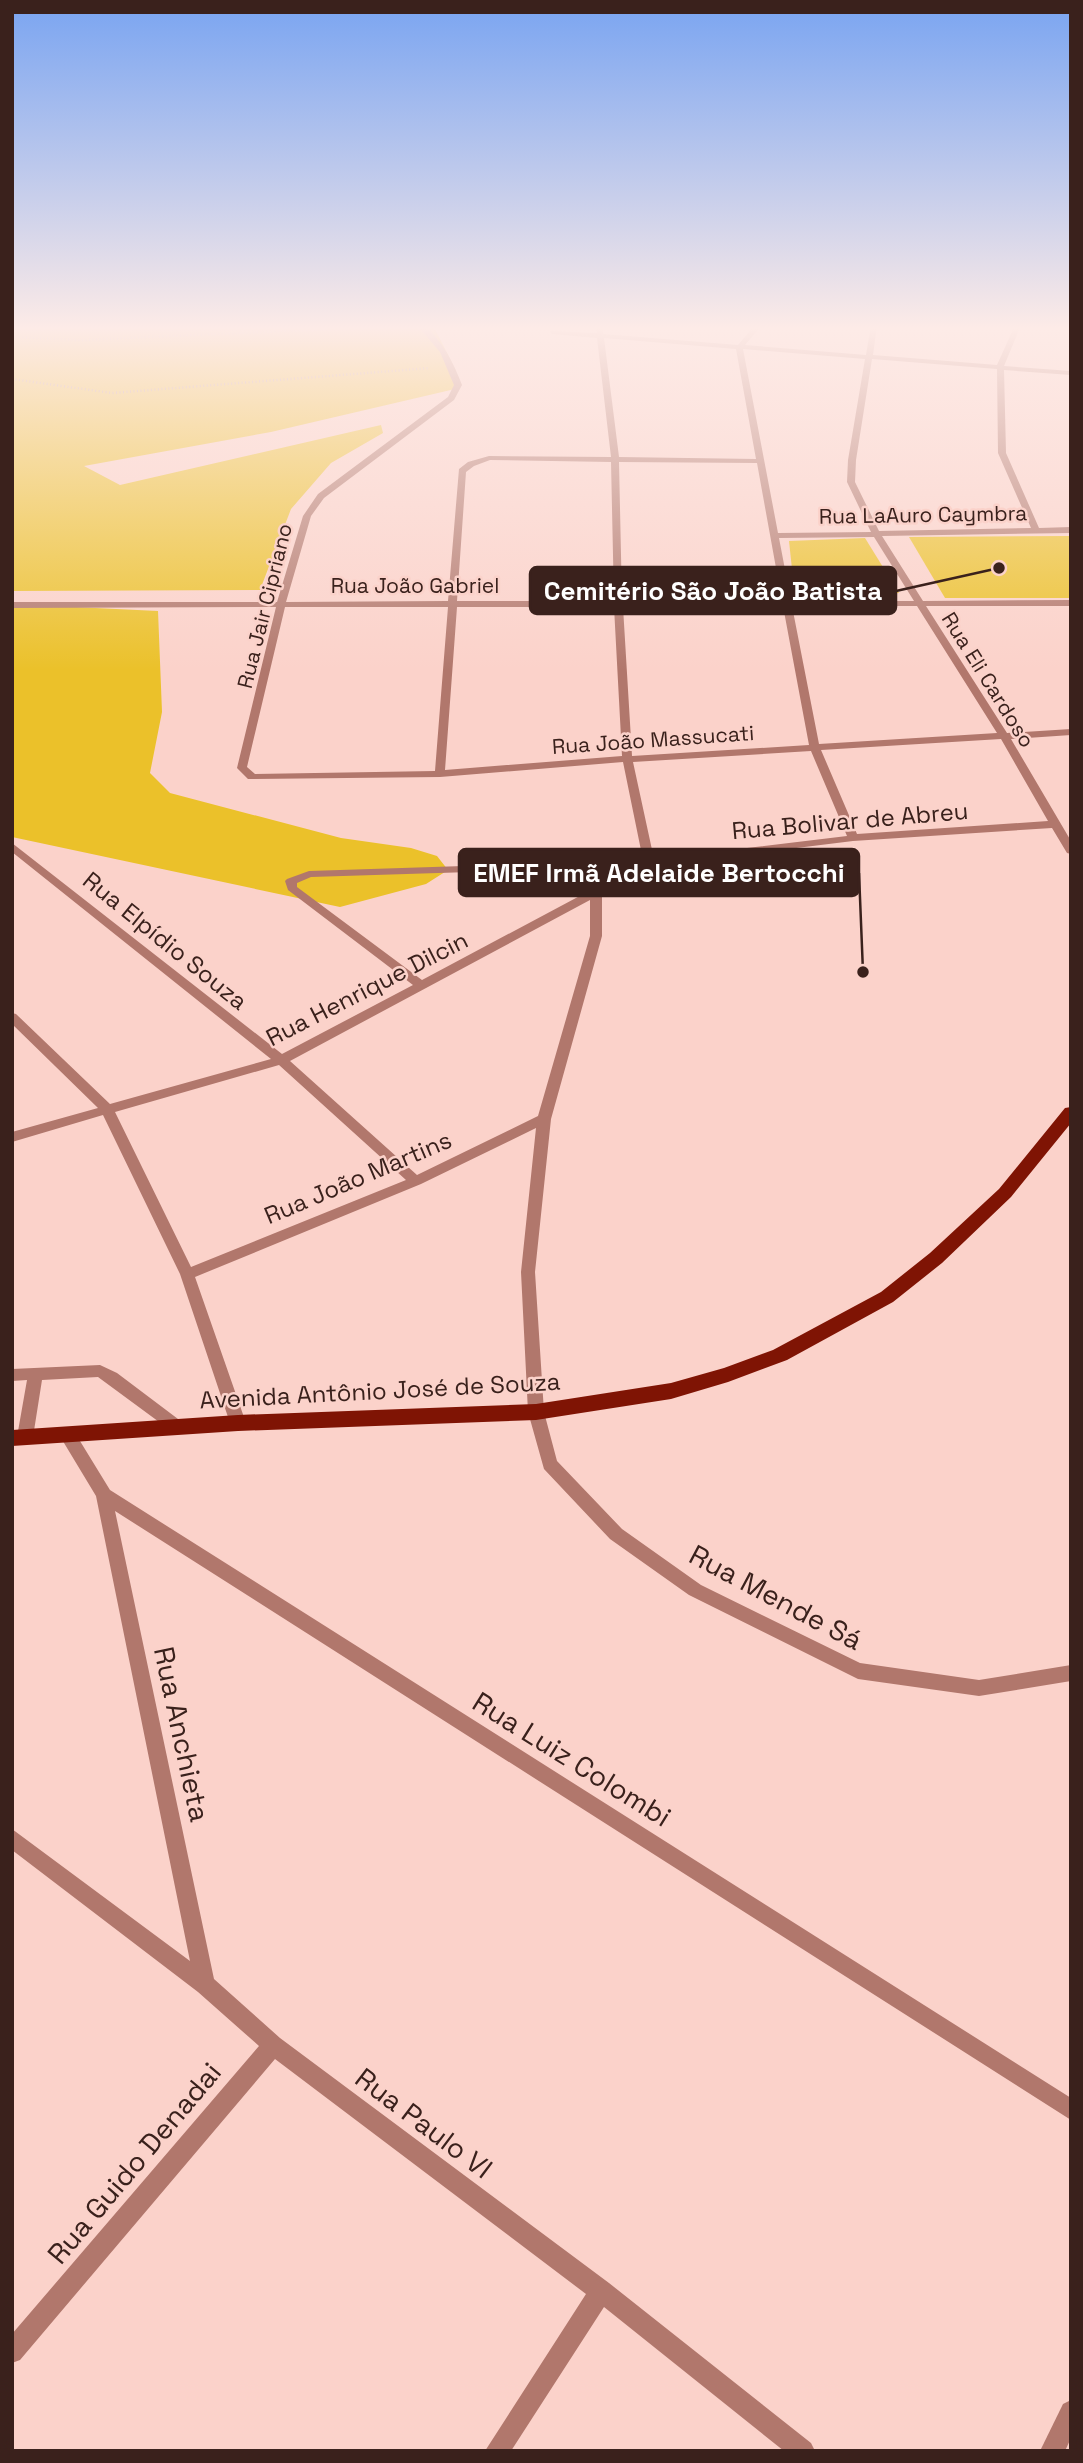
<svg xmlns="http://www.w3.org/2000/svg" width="1083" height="2463" viewBox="0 0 1083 2463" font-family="'Space Grotesk',sans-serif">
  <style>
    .green { fill: #ebc12a }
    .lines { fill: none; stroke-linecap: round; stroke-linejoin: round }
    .path { stroke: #b8958e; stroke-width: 2.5; stroke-dasharray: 1 2.5; stroke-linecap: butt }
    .lane { fill: #b1776c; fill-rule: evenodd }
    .street { fill: #b1776c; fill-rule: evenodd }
    .primary { fill: #7f1404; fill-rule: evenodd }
    .labels { text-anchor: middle; stroke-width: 5; stroke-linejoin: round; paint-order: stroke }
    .far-street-label { font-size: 21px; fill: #3a211c; stroke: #fbd2ca }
    .street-label { font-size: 24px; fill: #3a211c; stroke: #fbd2ca }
    .near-street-label { font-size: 28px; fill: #3a211c; stroke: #fbd2ca }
    .leader { fill: none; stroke: #3a211c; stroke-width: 2.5 }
    .callout-dot { fill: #3a211c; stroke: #fbd2ca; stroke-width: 2.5 }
    .callout { fill: #3a211c; stroke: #3a211c; stroke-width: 2.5 }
    .callout-label { font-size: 26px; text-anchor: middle; font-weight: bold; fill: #fff }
  </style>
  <rect width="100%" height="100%" fill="#fbd2ca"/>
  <g class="green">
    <path d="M12 325H430L434 327 456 371 455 389 271 432 84 466 120 485 381 425 383 433 331 463 291 509 260 590 12 591Z"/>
    <path d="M1071 536V598H945L909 537Z"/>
    <path d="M865 538 899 593 795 597 789 541Z"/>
    <path d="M12 604 158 611 162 712 150 773 170 793 341 838 411 848 437 856 448 870 426 884 340 907 12 837Z"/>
  </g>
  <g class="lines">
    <g class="path">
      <path d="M12 337 81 340 403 326"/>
      <path d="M12 379 112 393 430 368"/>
    </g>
    <path class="lane" d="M100 1365 117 1373 182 1422 184 1426 182 1430 176 1432 170 1430 98 1377 42 1380 33 1437 31 1442 25 1443 19 1442 17 1437 27 1380 12 1381V1369Z"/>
    <g class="street">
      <path d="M417 325H424C443 341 453 362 462 385L454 400 324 498 311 516 286 602 448 601 459 469 468 462 489 456 611 457 597 338 552 334 550 331 597 333 596 325H602L603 334 738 345 755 325H762L745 345 866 355 871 325H877L873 355 997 365 1015 325H1021L1004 366 1071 371V375L1004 370 1006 453 1039 528 1071 527V533L882 536 923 601 1071 600V606H926L1007 733 1071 729V735L1011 739 1071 841V854L1067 853 1052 828 853 841 652 866 602 893V936L551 1119 535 1272 544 1412 557 1461 622 1529 701 1585 860 1663 979 1680 1071 1665V1681L979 1696 858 1679 689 1595 610 1539 544 1469 528 1412 521 1272 536 1128 421 1184 195 1277 246 1423 243 1427 238 1429 233 1427 230 1423 180 1274 103 1115 12 1142V1132L98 1108 12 1024V1013L16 1014 110 1104 271 1059 12 852V843L282 1054 413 985 288 890 285 881 287 879 309 871 643 860 623 762 440 777 248 779 237 768 276 607 12 608V602H277L303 516 318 494 448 397 454 385 440 352ZM604 338 736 349 756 459 619 457ZM743 349 865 359 848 460 847 482 871 532 778 533ZM872 359 997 369 998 453 1031 528 879 531 855 482 856 460ZM490 460 611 462 614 601H457L466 472 474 466ZM619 462 757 463 782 601H622ZM874 537 914 601H791L779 538ZM783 606 809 745 632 756 623 607ZM792 606H917L997 733 819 744ZM285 607H448L435 771 255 774 247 767ZM457 607H614L622 756 445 770ZM1001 739 1048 821 857 834 821 750ZM811 751 847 836 654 859 633 762ZM634 867 422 980 297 887V883L311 877ZM590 900V936L538 1116 417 1175 290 1061ZM279 1065 406 1180 191 1267 115 1112Z"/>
      <path d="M66 1427 72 1428 110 1490 1071 2098V2120L115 1511 214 1979 280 2038 609 2283 811 2443 815 2451H784L604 2307 511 2451H485L586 2294 275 2059 20 2360 12 2363V2334L259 2046 198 1992 12 1850V1829L190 1961 96 1496 58 1433 60 1428Z"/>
      <path d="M1071 2400V2438L1065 2451H1040L1063 2404Z"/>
    </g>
    <path class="primary" d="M1071 1107V1123L1011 1197 942 1263 893 1302 787 1360 728 1382 671 1399 536 1420 238 1431 12 1446V1430L238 1415 536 1404 671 1383 724 1368 773 1350 881 1292 930 1253 999 1189 1065 1108Z"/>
  </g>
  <linearGradient id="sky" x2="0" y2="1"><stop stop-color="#79a4f1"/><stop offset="0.49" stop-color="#fdebe7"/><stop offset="1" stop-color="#fdebe7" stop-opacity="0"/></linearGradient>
  <rect width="1083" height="670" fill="url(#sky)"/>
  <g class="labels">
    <g class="far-street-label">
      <text transform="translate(923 515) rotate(-1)" y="7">Rua LaAuro Caymbra</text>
      <text x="415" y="593">Rua João Gabriel</text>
      <text transform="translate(265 606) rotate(-76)" y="7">Rua Jair Cipriano</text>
      <text transform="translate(988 680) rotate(58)" y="7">Rua Eli Cardoso</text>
      <text transform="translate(653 740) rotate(-4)" y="7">Rua João Massucati</text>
    </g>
    <g class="street-label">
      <text transform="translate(850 821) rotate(-5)" y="8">Rua Bolivar de Abreu</text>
      <text transform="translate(165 941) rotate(39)" y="8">Rua Elpídio Souza</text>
      <text transform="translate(367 989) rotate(-27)" y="8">Rua Henrique Dilcin</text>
      <text transform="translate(358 1178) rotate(-23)" y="8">Rua João Martins</text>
      <text transform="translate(380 1391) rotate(-3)" y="8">Avenida Antônio José de Souza</text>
    </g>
    <g class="near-street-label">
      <text transform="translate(776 1597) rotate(28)" y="10">Rua Mende Sá</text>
      <text transform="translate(182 1734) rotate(78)" y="10">Rua Anchieta</text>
      <text transform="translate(572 1759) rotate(32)" y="10">Rua Luiz Colombi</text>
      <text transform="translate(424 2123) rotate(37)" y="10">Rua Paulo VI</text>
      <text transform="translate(134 2163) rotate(-50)" y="10">Rua Guido Denadai</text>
    </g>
  </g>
  <path class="leader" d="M999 568L896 591M863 972L859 873"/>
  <g class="callout-dot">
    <circle cx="999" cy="568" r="7"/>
    <circle cx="863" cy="972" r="7"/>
  </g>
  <g class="callout">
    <rect x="530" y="567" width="366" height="47" rx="7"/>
    <rect x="459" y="849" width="400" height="47" rx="7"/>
  </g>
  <g class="callout-label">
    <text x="713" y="600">Cemitério São João Batista</text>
    <text x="659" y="882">EMEF Irmã Adelaide Bertocchi</text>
  </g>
  <rect width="1083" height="2463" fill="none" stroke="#3a211c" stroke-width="28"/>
</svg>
